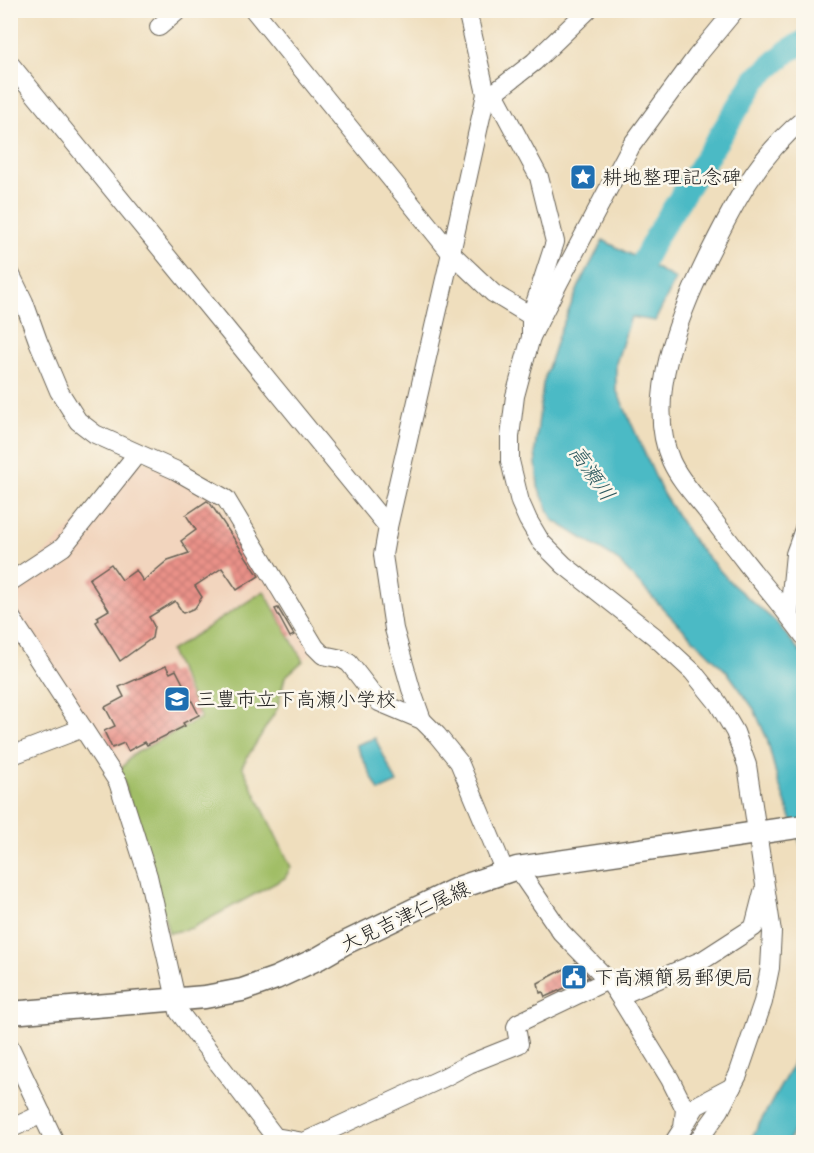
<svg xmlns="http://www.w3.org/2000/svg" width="814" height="1153" viewBox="0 0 814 1153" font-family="Itim,'Klee One',sans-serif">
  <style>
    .built { fill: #f2d5be }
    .pitch { fill: #a1be66; stroke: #5e6d41; stroke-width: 1.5 }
    .water { fill: #4cbac5; stroke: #346b70; stroke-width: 1.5 }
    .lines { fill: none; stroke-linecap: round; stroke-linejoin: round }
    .river { stroke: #4cbac5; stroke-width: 24 }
    .building { fill: url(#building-cross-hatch) }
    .minor-casing { stroke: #666054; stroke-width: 20 }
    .major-casing { stroke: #666054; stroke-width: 25 }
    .minor { stroke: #fff; stroke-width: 18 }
    .major { stroke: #fff; stroke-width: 22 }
    .labels { text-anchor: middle; stroke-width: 5; stroke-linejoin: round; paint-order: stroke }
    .poi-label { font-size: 20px; fill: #1c1c1c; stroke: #fbf7ec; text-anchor: start }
    .street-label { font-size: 20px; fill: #1c1c1c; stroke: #fbf7ec }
    .water-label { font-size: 21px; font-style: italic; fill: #2f5b60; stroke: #fbf7ec }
  </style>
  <defs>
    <pattern id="building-cross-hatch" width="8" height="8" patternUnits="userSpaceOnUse" patternTransform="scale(1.5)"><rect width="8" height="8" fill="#e99188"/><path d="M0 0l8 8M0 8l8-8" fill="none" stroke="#c77c75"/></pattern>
  </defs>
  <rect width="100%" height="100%" fill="#fbf7ec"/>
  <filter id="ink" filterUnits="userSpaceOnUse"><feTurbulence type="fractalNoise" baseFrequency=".0167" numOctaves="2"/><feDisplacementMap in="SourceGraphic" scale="12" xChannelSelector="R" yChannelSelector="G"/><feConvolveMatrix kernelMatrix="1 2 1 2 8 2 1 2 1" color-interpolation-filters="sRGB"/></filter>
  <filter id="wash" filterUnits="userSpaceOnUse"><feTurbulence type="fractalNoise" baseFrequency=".008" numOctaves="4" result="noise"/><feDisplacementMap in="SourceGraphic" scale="24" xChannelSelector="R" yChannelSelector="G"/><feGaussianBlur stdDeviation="1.35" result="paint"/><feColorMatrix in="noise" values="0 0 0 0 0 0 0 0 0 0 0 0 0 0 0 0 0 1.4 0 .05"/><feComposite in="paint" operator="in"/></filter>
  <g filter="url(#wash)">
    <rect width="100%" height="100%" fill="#efdebd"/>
    <path class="built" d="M140 459 216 497 313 652 285 677 277 709 242 766 291 867 285 878 192 928 120 770 103 741 11 608 10 587Z"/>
    <path class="pitch" d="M264 591 303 661 285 677 277 709 242 766 291 867 285 878 192 928 169 933 120 770 132 755 201 718 170 651Z"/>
    <g class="water">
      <path d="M603 240 676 279 655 321 631 317 616 363V389L663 494 695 543 732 584 776 622 803 655V851L778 782 767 739 754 709 728 673 676 622 616 559 553 520 538 487 535 450 543 384 558 336 579 286Z"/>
      <path d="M375 738 397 783 379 791 356 745Z"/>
      <path d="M803 1030V1109L788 1142H749L793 1064Z"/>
    </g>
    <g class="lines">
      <path class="river" d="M629 288 657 235 756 79 788 51 804 42"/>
    </g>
    <g id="blocks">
      <g class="building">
        <path d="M207 501 210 503 259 576 237 590 222 568 195 586 202 597 195 608 183 613 175 601 149 617 154 626 152 638 120 661 96 622 99 620 97 617 109 610 89 579 111 564 122 580 136 570 143 581 168 560 189 553 181 541 196 530 186 515Z"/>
        <path d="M278 608 294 635 290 637 275 609Z"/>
        <path d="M166 666 170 673 176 670 199 715 183 723 185 726 147 745 145 742 128 751 124 743 112 748 104 731 115 726 105 707 124 697 119 687Z"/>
        <path d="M576 963 589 977 545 997 543 992 540 993 538 983Z"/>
      </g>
    </g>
  </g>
  <g filter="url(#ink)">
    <use href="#blocks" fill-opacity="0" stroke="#666054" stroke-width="1.5"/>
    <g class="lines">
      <defs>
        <g id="minor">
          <path d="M254 10 451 253 493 293 531 316V337"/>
          <path d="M159 27 179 10"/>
          <path d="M10 64 388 527"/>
          <path d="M494 93 539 177 555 242 531 316"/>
          <path d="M486 94 494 93 534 62 588 10"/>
          <path d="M804 119C757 157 734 204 708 256 680 313 644 399 671 461 679 479 694 495 706 510 719 528 733 546 747 564 766 588 786 611 804 636"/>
          <path d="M10 273 24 302 38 341 59 391 78 421 95 434 175 470 226 499 315 647 323 655 342 659 349 663 379 702 422 720 437 735 459 762 505 872"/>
          <path d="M10 582 63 547 137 454"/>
          <path d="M789 615 795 554 804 529"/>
          <path d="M10 616 118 782 148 876 179 1012 275 1137 304 1142 443 1078 469 1064 519 1044 516 1027 518 1023 608 980"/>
          <path d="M422 720 411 689 394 629 383 555 388 527 451 253 486 94 467 10"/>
          <path d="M10 756 83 728"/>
          <path d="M517 868 561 932 608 980 619 996 670 1079 685 1109 683 1128 674 1142"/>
          <path d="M619 996 703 960 754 927 763 892"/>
          <path d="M10 1047 55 1142"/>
          <path d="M685 1124 696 1106 732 1087"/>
          <path d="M10 1129 42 1114"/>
          <path d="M697 1142 720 1110 738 1075 763 1002 770 968 772 932 747 765 735 732 718 703 693 672 654 636 564 565 541 542 528 520 520 502 510 461V437L515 396 531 337 559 282 631 146 697 56 735 10"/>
        </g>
        <path id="major" d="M10 1013 205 997 242 990 276 978 319 958 345 943 461 887 517 868 804 826"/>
      </defs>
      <use href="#minor" class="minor-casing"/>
      <use href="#major" class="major-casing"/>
      <use href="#minor" class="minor"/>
      <use href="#major" class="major"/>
    </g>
  </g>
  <defs>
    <symbol id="sight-square" viewBox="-11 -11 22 22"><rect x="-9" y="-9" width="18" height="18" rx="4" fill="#1f6fb2" stroke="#fbf7ec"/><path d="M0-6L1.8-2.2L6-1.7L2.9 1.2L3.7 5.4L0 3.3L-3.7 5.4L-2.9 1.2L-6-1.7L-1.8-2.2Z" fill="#fff"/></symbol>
    <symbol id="school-square" viewBox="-11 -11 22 22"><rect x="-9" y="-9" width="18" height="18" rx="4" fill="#1f6fb2" stroke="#fbf7ec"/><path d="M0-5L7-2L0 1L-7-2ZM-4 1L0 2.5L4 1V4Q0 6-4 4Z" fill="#fff"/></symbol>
    <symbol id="civic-square" viewBox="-11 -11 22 22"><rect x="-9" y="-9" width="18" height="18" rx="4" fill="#1f6fb2" stroke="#fbf7ec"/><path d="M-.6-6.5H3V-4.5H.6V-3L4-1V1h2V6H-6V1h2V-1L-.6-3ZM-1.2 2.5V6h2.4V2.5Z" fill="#fff"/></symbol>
  </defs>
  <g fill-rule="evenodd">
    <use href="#sight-square" x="568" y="162" width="30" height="30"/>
    <use href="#school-square" x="162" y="684" width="30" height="30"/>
    <use href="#civic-square" x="559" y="962" width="30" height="30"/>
  </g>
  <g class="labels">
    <g class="poi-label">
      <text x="602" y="184">耕地整理記念碑</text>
      <text x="196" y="706">三豊市立下高瀬小学校</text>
      <text x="594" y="984">下高瀬簡易郵便局</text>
    </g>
    <g class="street-label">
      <text transform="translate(405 916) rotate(-25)" y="7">大見吉津仁尾線</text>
    </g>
    <g class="water-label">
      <text transform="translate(592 473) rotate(55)" y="7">高瀬川</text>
    </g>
  </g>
  <rect width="814" height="1153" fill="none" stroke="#fbf7ec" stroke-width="36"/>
</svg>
